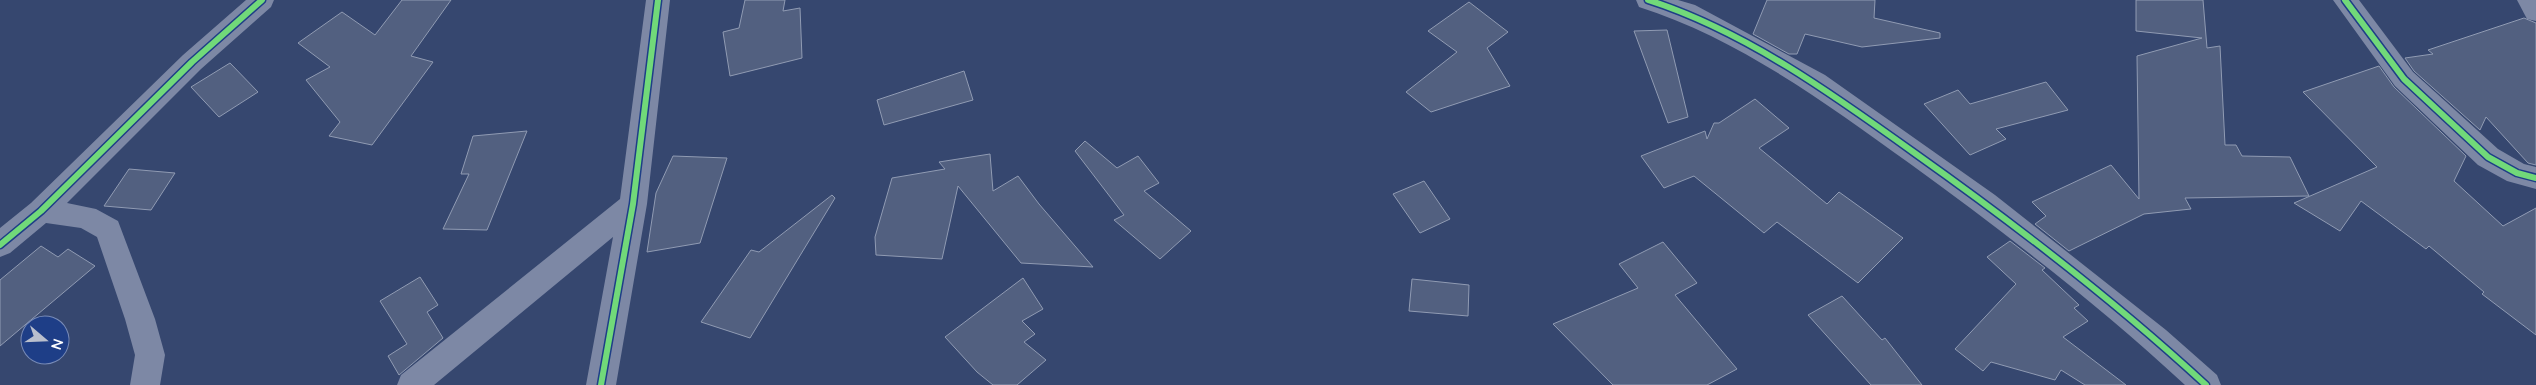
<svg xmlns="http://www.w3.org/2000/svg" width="2536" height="385" viewBox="0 0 2536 385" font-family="'Nunito Sans',sans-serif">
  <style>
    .building { fill: #526080; stroke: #909bb3 }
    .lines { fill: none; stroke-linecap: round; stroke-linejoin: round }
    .minor { fill: #7d88a5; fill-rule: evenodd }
    .cycleway-casing { stroke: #1e3e87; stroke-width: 9 }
    .cycleway { stroke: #71d979; stroke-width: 6 }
  </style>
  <rect width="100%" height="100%" fill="#36476f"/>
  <g class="building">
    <path d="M402 0H451L411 56 433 62 372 145 329 136 340 122 306 80 330 67 298 43 342 12 375 35Z"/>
    <path d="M745 0H785L783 11 800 8 802 58 730 76 723 32 739 28Z"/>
    <path d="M1767 0H1875L1874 18 1940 33V38L1862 47 1805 34 1797 54H1789L1753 34Z"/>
    <path d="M2136 0H2203L2207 48 2220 46 2225 145H2236L2242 156 2290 157 2309 196 2185 198 2191 209 2144 214 2069 251 2035 224 2046 216 2032 202 2111 165 2139 199 2137 56 2202 38 2136 31Z"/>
    <path d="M1469 2 1508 32 1487 48 1510 86 1431 112 1406 92 1457 52 1428 31Z"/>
    <path d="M2524 18 2536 23V165L2528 163 2486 117 2480 130 2414 71 2405 58 2433 54 2428 50Z"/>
    <path d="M1667 30 1688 117 1668 123 1634 31Z"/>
    <path d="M230 63 258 92 219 117 191 87Z"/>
    <path d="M2379 66 2394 87 2466 156 2454 181 2503 226 2536 208V335L2482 294 2484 292 2429 246 2426 249 2361 201 2340 231 2294 203 2377 167 2303 92Z"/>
    <path d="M964 71 973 100 884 125 877 100Z"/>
    <path d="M2046 82 2068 110 1996 129 2006 139 1970 155 1924 104 1958 90 1970 104Z"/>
    <path d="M1755 99 1789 128 1759 148 1827 204 1839 192 1903 238 1858 283 1777 222 1764 233 1694 176 1664 188 1641 156 1705 131 1707 139 1714 123H1719Z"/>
    <path d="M527 131 487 230 443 229 469 174H461L473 136Z"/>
    <path d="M1085 141 1117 168 1138 156 1159 183 1144 191 1191 231 1160 259 1114 220 1124 215 1075 151Z"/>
    <path d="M990 154 993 191 1018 176 1039 204 1093 267 1021 263 958 186 942 259 876 255 875 237 892 178 945 169 939 162Z"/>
    <path d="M673 156 727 158 700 243 647 252 656 193Z"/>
    <path d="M129 169 175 173 151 210 104 206Z"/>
    <path d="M1424 181 1450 219 1420 233 1393 194Z"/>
    <path d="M832 195 835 198 750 338 701 322 751 250 759 252Z"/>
    <path d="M2010 241 2045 268 2042 270 2079 305 2074 308 2088 321 2063 337 2126 385H2085L2061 370 2055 380 1991 362 1983 371 1955 349 2016 284 1987 257Z"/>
    <path d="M1663 242 1697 283 1675 295 1737 369 1707 385H1613L1553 324 1638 288 1619 264Z"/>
    <path d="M41 246 58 257 68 249 95 266 0 346V280Z"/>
    <path d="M420 277 438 305 427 312 443 338 399 375 388 356 407 344 380 301Z"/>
    <path d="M1023 278 1043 309 1022 321 1035 334 1024 342 1046 360 1017 385H993L977 372 945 337Z"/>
    <path d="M1412 279 1469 285 1468 316 1409 311Z"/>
    <path d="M1842 296 1882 340 1885 338 1922 385H1871L1808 315Z"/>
  </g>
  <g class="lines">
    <g class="minor">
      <path d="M246 0H274L271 7 201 69 67 203 96 209 118 221 155 319 165 355 160 385H130L135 355 125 319 97 237 81 228 46 223 10 253 0 257V228L31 203 183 55Z"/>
      <path d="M646 0H670L647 204 616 385H586L613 237 434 385H397L401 375 620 199Z"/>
      <path d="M1636 0H1678L1695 5 1825 75 1995 195 2166 330 2217 375 2221 385H2185C2099 305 2004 232 1909 163 1826 103 1737 38 1639 7Z"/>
      <path d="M2333 0H2359L2413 72 2498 149 2524 164 2536 167V189L2507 181 2478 165 2395 86Z"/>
      <path d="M2517 0H2536V21L2527 19Z"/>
    </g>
    <defs>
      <g id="cycleway">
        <path d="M1648 0C1745 31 1834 95 1916 154 2016 225 2115 301 2206 385"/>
        <path d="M2345 0 2404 79 2488 157 2517 173 2536 178"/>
        <path d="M0 245 41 211 192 62 262 0"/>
        <path d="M601 385 633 204 658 0"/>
      </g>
    </defs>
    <use href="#cycleway" class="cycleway-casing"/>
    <use href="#cycleway" class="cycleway"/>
  </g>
  <g transform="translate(45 340) rotate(109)"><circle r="24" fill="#1e3e87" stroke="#788bb7"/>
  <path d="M0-4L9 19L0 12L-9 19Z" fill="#b9bfcd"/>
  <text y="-8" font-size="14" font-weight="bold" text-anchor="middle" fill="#ffffff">N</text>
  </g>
</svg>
